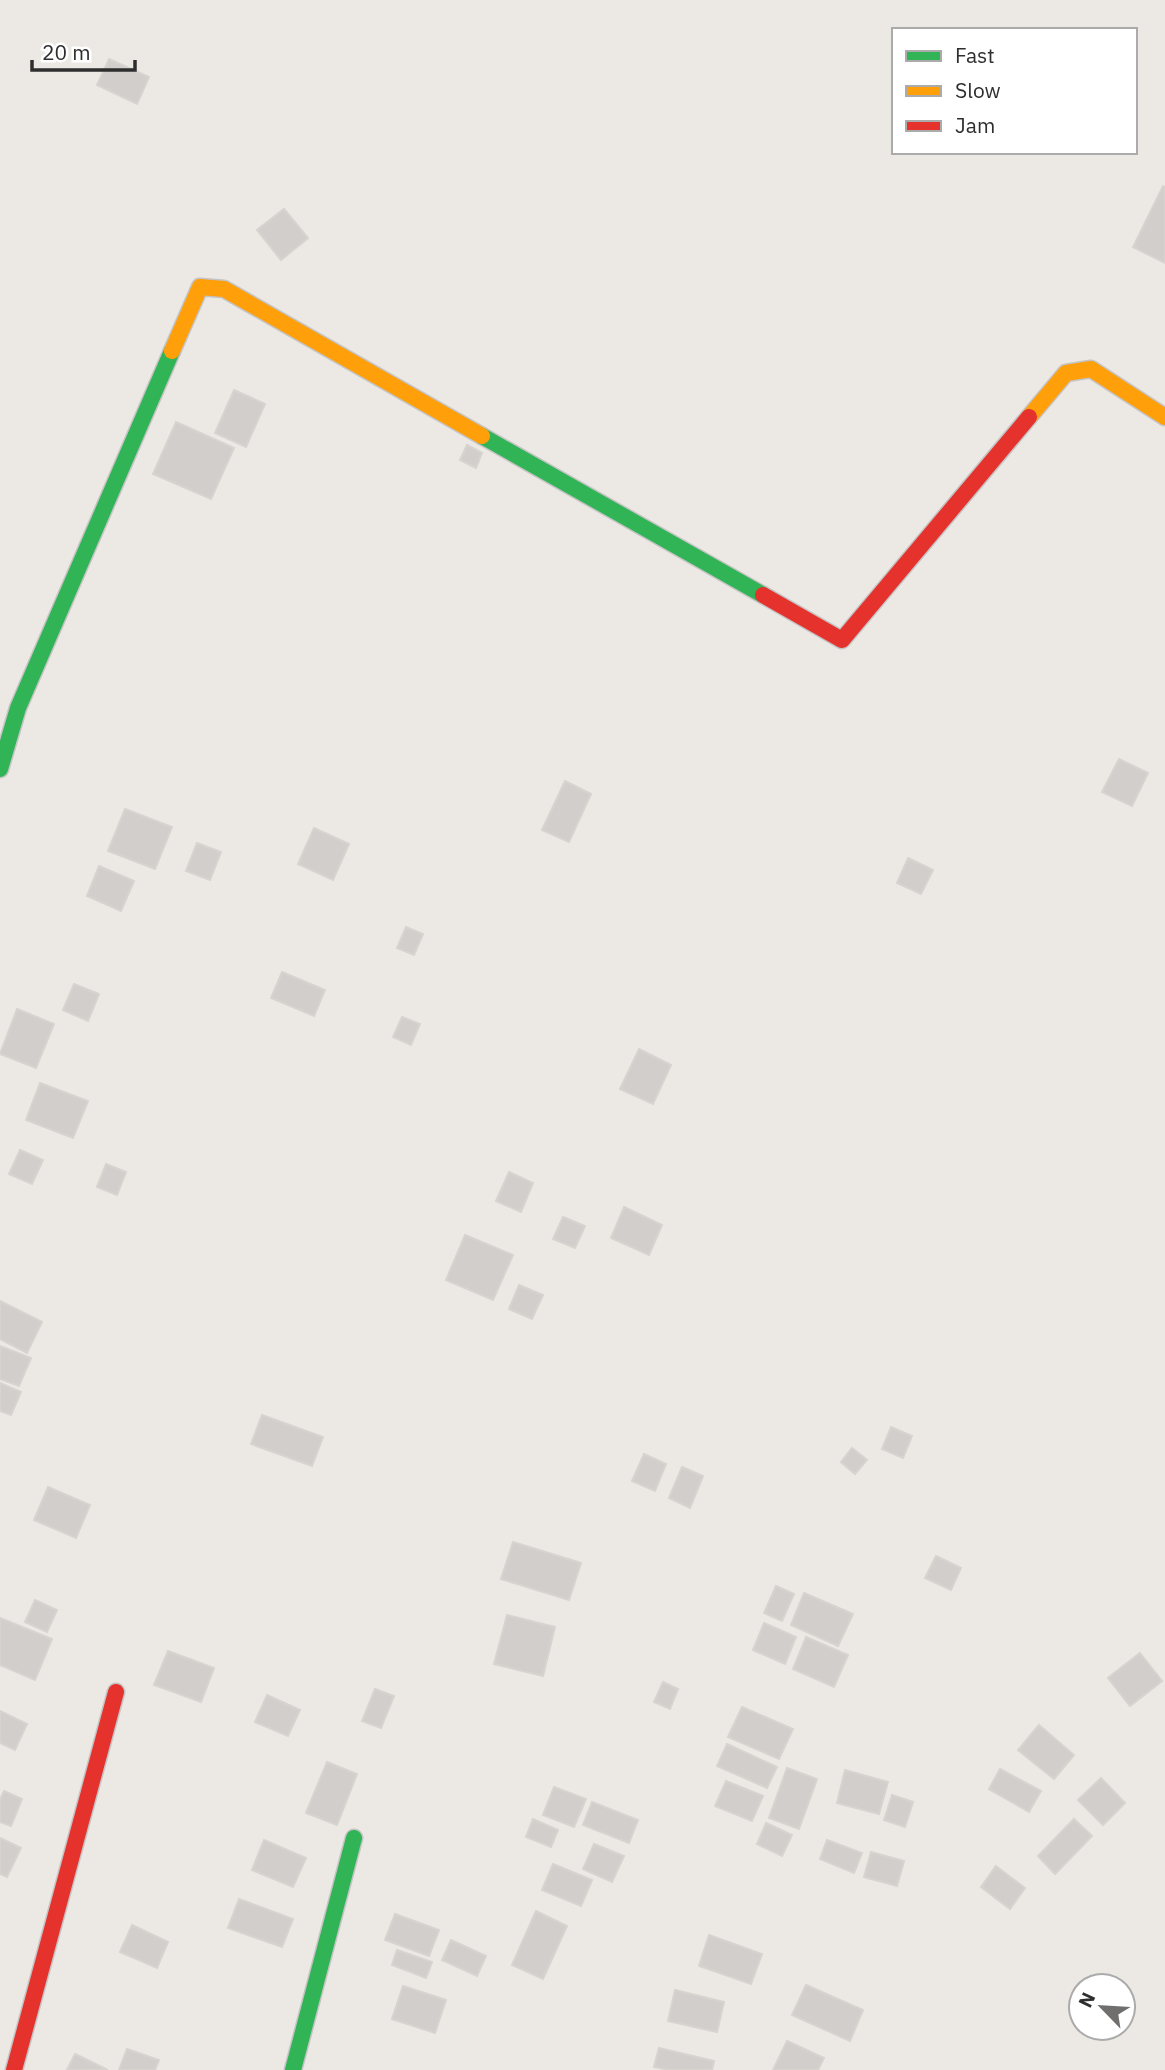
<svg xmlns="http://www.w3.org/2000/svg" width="1165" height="2070" viewBox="0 0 1165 2070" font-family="'IBM Plex Sans',sans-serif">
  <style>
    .building { fill: #d1cecb; stroke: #d7d4d0; stroke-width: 2 }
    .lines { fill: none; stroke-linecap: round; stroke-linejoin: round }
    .fast-casing { stroke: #c5c4c5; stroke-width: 19 }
    .slow-casing { stroke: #c5c4c5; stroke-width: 19 }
    .jam-casing { stroke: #c5c4c5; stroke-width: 19 }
    .fast { stroke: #30b455; stroke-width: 16 }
    .slow { stroke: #ff9f0a; stroke-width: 16 }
    .jam { stroke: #e5322d; stroke-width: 16 }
  </style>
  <rect width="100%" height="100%" fill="#ece8e4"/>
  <g class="building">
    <path d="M109 59 149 77 137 104 97 85Z"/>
    <path d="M1163 186 1165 187V263L1133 247Z"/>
    <path d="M284 209 308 238 281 260 257 230Z"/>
    <path d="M234 390 265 404 246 447 215 433Z"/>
    <path d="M176 422 234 448 211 499 153 474Z"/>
    <path d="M467 445 482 453 476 468 460 460Z"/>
    <path d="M1119 759 1148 773 1132 806 1102 792Z"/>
    <path d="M565 781 591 794 569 842 542 830Z"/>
    <path d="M125 809 172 827 155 869 108 851Z"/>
    <path d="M314 828 349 844 333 880 298 864Z"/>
    <path d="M197 843 221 852 210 880 186 871Z"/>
    <path d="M908 858 933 870 921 894 897 883Z"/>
    <path d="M99 866 134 881 121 911 87 896Z"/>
    <path d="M406 927 423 934 414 955 397 948Z"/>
    <path d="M282 972 325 990 314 1016 271 998Z"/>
    <path d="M74 984 99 994 88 1021 63 1010Z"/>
    <path d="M17 1009 54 1024 36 1068 0 1054Z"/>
    <path d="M402 1017 420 1024 411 1045 393 1037Z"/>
    <path d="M639 1049 671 1065 653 1104 620 1089Z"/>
    <path d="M40 1083 88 1101 73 1138 26 1120Z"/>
    <path d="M20 1150 43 1160 32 1184 9 1174Z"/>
    <path d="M106 1164 126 1172 117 1195 97 1187Z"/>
    <path d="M509 1172 533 1183 521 1212 496 1201Z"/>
    <path d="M624 1207 662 1225 649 1255 611 1238Z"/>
    <path d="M563 1217 585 1226 575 1248 553 1239Z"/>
    <path d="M465 1235 513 1255 493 1300 446 1280Z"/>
    <path d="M519 1285 543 1295 532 1319 509 1309Z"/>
    <path d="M0 1301 42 1322 27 1353 0 1339Z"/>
    <path d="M0 1346 31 1358 19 1386 0 1379Z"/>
    <path d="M0 1383 21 1392 11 1415 0 1411Z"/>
    <path d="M262 1415 323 1437 312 1466 251 1444Z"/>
    <path d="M891 1427 912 1436 903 1458 882 1449Z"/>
    <path d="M852 1448 867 1460 855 1474 841 1462Z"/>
    <path d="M644 1454 666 1464 655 1491 632 1481Z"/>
    <path d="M682 1467 703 1476 690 1508 669 1498Z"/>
    <path d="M48 1487 90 1505 76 1538 34 1520Z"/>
    <path d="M513 1542 581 1563 569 1600 501 1579Z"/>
    <path d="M936 1556 961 1568 951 1590 925 1578Z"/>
    <path d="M776 1586 794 1594 782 1621 764 1613Z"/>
    <path d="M804 1593 853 1614 838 1646 791 1625Z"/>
    <path d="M35 1600 57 1610 47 1632 25 1622Z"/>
    <path d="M507 1615 555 1627 543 1676 494 1664Z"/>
    <path d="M0 1618 52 1639 35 1680 0 1665Z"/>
    <path d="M764 1623 796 1637 785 1664 753 1650Z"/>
    <path d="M806 1637 848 1655 834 1687 793 1669Z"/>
    <path d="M168 1651 214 1668 201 1702 154 1685Z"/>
    <path d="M1140 1653 1162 1681 1130 1706 1108 1678Z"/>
    <path d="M663 1682 678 1689 670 1709 654 1702Z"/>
    <path d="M375 1689 394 1696 381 1728 362 1721Z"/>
    <path d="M267 1695 300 1710 288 1736 255 1722Z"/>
    <path d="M742 1707 793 1729 779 1759 728 1737Z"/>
    <path d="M0 1711 27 1724 15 1750 0 1743Z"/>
    <path d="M1039 1725 1074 1755 1054 1779 1018 1750Z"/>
    <path d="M727 1744 777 1767 767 1788 717 1766Z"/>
    <path d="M327 1762 357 1774 337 1825 306 1813Z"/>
    <path d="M787 1768 817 1779 799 1829 769 1818Z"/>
    <path d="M1000 1769 1041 1791 1029 1812 989 1789Z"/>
    <path d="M845 1770 888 1782 879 1814 837 1803Z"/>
    <path d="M1101 1778 1125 1803 1103 1825 1078 1800Z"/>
    <path d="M726 1781 763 1796 752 1821 715 1806Z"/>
    <path d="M554 1787 586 1799 574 1827 543 1815Z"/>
    <path d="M4 1791 22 1799 11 1826 0 1822V1800Z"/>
    <path d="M892 1795 913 1802 905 1827 884 1820Z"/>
    <path d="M592 1802 638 1820 629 1843 583 1825Z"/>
    <path d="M533 1819 558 1830 551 1847 526 1837Z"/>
    <path d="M1074 1819 1092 1836 1055 1874 1038 1856Z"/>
    <path d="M766 1823 792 1835 782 1856 757 1844Z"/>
    <path d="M0 1838 21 1848 7 1877 0 1874Z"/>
    <path d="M264 1840 306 1858 293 1887 252 1870Z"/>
    <path d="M827 1840 862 1853 854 1873 820 1859Z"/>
    <path d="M594 1844 624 1856 612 1882 583 1869Z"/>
    <path d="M871 1852 904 1861 897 1886 864 1877Z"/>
    <path d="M553 1864 592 1880 581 1906 542 1890Z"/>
    <path d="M996 1866 1025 1888 1010 1909 981 1887Z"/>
    <path d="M239 1899 293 1919 282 1947 228 1928Z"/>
    <path d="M536 1911 567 1926 543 1979 512 1965Z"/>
    <path d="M395 1914 439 1930 429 1956 385 1940Z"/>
    <path d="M132 1925 168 1942 157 1968 120 1952Z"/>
    <path d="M709 1935 762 1954 751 1984 699 1966Z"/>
    <path d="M451 1940 486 1956 477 1976 442 1960Z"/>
    <path d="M397 1950 432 1962 426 1978 392 1965Z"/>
    <path d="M806 1985 863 2010 850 2041 792 2015Z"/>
    <path d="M403 1986 446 2000 435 2033 392 2019Z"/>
    <path d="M675 1990 724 2002 717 2032 668 2021Z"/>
    <path d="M787 2041 824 2058 818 2070H773Z"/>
    <path d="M659 2048 714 2061 712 2070H670L654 2067Z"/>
    <path d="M127 2049 159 2060 155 2070H119Z"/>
    <path d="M75 2054 108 2070H67Z"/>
  </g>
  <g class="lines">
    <defs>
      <g id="fast">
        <path d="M482 436 763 595"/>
        <path d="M0 769 18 708 172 351"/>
        <path d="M293 2070 354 1838"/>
      </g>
      <g id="slow">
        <path d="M172 351 200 287 224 289 482 436"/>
        <path d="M1029 417 1066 373 1091 369 1165 417"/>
      </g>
      <g id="jam">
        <path d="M763 595 842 640 1029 417"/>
        <path d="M14 2070 116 1692"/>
      </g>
    </defs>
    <use href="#fast" class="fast-casing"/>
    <use href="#slow" class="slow-casing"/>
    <use href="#jam" class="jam-casing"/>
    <use href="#fast" class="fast"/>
    <use href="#slow" class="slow"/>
    <use href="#jam" class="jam"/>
  </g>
  <rect x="892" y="28" width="245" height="126" fill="#ffffff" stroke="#ababab" stroke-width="2"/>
  <rect x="906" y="51" width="35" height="10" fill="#30b455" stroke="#ababab" stroke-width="2"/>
  <text x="955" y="63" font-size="21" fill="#2e2e2e">Fast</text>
  <rect x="906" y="86" width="35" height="10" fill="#ff9f0a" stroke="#ababab" stroke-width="2"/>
  <text x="955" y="98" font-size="21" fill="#2e2e2e">Slow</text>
  <rect x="906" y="121" width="35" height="10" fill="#e5322d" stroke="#ababab" stroke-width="2"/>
  <text x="955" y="133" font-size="21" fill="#2e2e2e">Jam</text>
  <g transform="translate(1102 2007) rotate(295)"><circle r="33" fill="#ffffff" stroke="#ababab" stroke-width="2"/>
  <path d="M0-5L12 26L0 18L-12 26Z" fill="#706f6e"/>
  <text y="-10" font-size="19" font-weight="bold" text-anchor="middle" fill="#2e2e2e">N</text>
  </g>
  <path d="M32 60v10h103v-10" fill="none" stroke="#2e2e2e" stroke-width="3.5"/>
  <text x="42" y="60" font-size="21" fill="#2e2e2e" stroke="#ffffff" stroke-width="5" paint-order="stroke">20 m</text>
</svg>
